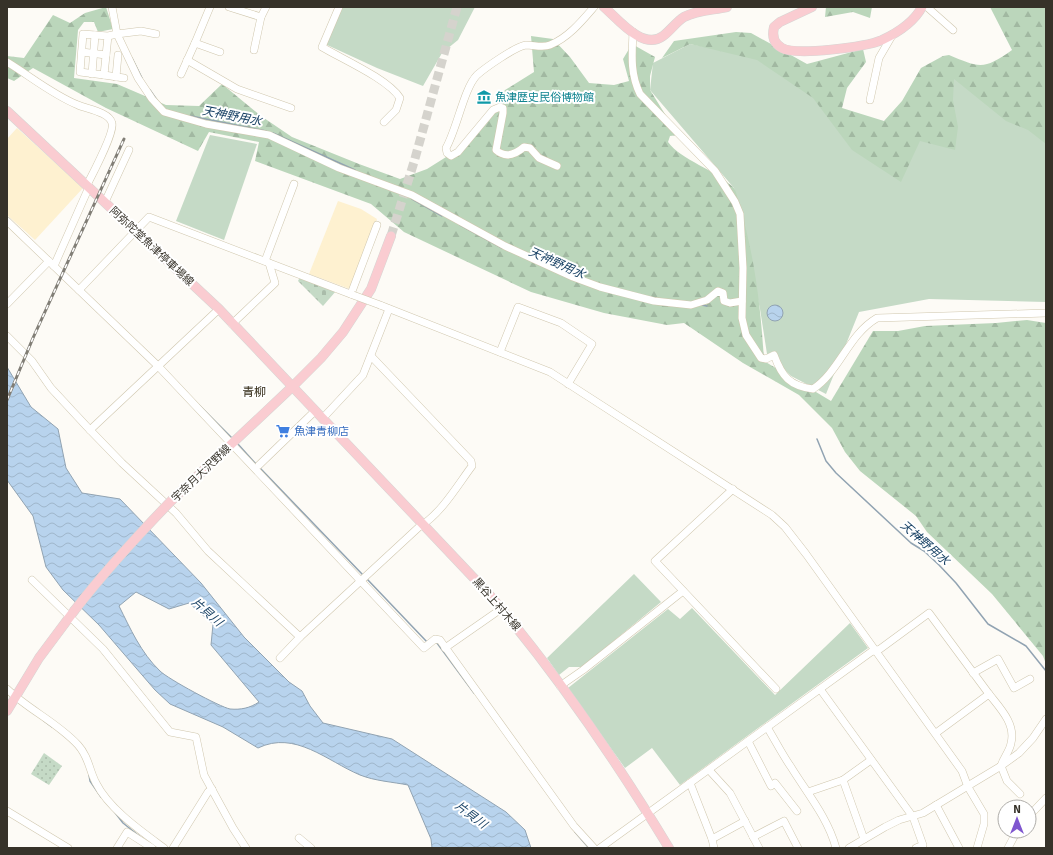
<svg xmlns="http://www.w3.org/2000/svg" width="1053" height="855" viewBox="0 0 1053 855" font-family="Signika,'Noto Sans JP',sans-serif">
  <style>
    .built { fill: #fef1d0 }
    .grass { fill: #c5dac6 }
    .forest { fill: url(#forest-firs) }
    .cemetery { fill: url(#cemetery-stones) }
    .garden { fill: url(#garden-dots) }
    .water { fill: url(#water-waves); stroke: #91a3b2; fill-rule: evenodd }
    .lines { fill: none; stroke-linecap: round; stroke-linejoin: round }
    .stream { stroke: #91a3b2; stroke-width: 1.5 }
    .major-tunnel { stroke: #d5d3cd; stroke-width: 9; stroke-dasharray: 9 4.5; stroke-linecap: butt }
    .minor-casing { stroke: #d0c7ae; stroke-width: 8 }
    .major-casing { stroke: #d7d6d4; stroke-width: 10 }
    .minor { stroke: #fff; stroke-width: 7 }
    .major { stroke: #faccd1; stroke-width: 9 }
    .rail-casing { stroke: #817e76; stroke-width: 3 }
    .rail { stroke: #fff; stroke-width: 1.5; stroke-dasharray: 4.5; stroke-linecap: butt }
    .minor-bridge-casing { stroke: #d0c7ae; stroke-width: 8; stroke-linecap: butt }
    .major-bridge-casing { stroke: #d7d6d4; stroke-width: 10; stroke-linecap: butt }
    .minor-bridge { stroke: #fff; stroke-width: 7 }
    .major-bridge { stroke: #faccd1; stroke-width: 9 }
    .labels { text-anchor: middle; stroke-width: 4; stroke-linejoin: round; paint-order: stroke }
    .culture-label { font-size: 11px; fill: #0d838f; stroke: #fff; text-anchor: start }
    .street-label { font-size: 11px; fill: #363229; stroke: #fff }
    .shop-label { font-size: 11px; fill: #366cbe; stroke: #fff; text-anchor: start }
    .water-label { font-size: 12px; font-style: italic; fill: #194265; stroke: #fff }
    .neighbourhood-label { font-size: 12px; fill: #352d19; stroke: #fff }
  </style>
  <defs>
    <pattern id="forest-firs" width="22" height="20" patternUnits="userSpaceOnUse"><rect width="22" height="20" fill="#bbd6bb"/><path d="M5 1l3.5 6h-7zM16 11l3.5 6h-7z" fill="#a1b8a1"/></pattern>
    <pattern id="cemetery-stones" width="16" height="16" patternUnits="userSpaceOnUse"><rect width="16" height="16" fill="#c5dac6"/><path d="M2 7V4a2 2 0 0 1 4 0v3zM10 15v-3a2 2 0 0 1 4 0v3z" fill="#aabcaa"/></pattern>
    <pattern id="garden-dots" width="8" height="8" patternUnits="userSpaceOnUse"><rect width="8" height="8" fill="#c5dac6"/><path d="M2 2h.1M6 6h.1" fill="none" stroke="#aabcaa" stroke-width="1.8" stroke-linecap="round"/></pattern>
    <pattern id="water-waves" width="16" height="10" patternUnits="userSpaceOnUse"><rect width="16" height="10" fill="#b8d3ed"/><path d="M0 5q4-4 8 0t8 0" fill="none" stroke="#9fb6cb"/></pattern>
  </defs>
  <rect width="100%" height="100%" fill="#fdfbf6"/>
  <g class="built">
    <path d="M17 128 83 188 35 240 7 215V139Z"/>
    <path d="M338 201 361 209 377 219 350 289 309 274Z"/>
  </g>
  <g class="grass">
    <path d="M342 7H475L458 40 442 53 423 86 377 68 325 44Z"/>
    <path d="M690 44 771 59 898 167 948 69 1046 131V302L929 299 859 312 826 394 791 376 767 354 760 309 734 188 650 90 653 63Z"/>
    <path d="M210 135 257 144 224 240 176 221Z"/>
    <path d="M634 574 661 602 582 667H569L559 675 547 658Z"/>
    <path d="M692 608 775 695 850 623 868 648 680 785 652 748 625 768 568 688 668 609 680 619Z"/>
  </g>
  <g class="forest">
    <path d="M106 7 113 29 98 32 94 22H84L78 30 74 78 117 84 166 105 199 106 222 84 261 116 292 137 359 164 400 179 427 169 462 147 489 119 505 90 534 72 531 36 553 39 570 57 589 83 614 85 629 81 623 59 632 44 655 57 650 76V90L678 135 670 136 668 142C681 160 716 170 733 187 737 191 738 202 740 207 755 258 761 309 764 361L831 401 873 331H898L925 326 996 323 1027 320 1046 323V664L1043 656 992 594 927 532 916 516 860 471 845 452 832 428 799 395 743 363 684 323 667 325 604 313 531 292 404 232 371 204 255 161 259 142 209 132 198 151 106 108 33 68 14 81 7 78V56L24 58 53 15 70 23 85 13Z"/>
    <path d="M826 7H872L870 18 853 12 825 17Z"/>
    <path d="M990 7H1046V144L1028 130 1006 121 954 79 953 100 958 127 955 150 920 141 901 182 852 150 813 98 757 60 690 44 662 58 674 41 736 32 751 33 807 64 863 49 866 62 847 88 842 108 884 121 902 101 921 68 943 56 949 55C980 68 984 70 1012 50Z"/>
  </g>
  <path class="cemetery" d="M300 277 336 291 323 306 298 281Z"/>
  <path class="garden" d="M44 753 62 766 49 785 31 774Z"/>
  <g class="water">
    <circle cx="775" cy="313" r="8"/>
    <path d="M7 367 31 407 58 429 66 468 82 493 120 499 201 583 244 637 289 682 302 691 310 706 323 723 392 739 506 812 525 830 531 848H432L431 839 408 785C393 782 375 781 360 775 327 761 295 730 258 748L223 727 170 704 155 690 99 625 63 590 46 567 33 516 7 480ZM136 592 169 609 189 603 213 624 211 645 259 702C250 708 241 710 230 709 220 707 168 679 160 671 141 653 130 628 119 606Z"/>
  </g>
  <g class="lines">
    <g class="stream">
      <path d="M132 58 142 78"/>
      <path d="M150 90 157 100"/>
      <path d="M191 116 266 131"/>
      <path d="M273 133 355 170"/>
      <path d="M412 199 442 216"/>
      <path d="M460 225 502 248"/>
      <path d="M701 305 707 306"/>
      <path d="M199 405 233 439"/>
      <path d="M817 439 826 461 836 473 911 543 924 551 939 565 956 583 988 624 1026 646 1046 671"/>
      <path d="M237 443 256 464"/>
      <path d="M260 468 363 575"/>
      <path d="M367 579 428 643"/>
      <path d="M437 643 474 693"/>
      <path d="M44 721 52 727"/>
      <path d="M89 775 90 781 101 797"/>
      <path d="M113 810 123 823 143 839"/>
      <path d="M575 832 588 847"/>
    </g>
    <path class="major-tunnel" d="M391 236 414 162 457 7"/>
    <defs>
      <g id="minor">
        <path d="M112 7 117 34 141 31 156 34"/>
        <path d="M210 7 195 43 220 52"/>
        <path d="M229 7 261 17"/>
        <path d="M339 7 322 47C342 59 388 79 400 98L396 110 384 122"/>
        <path d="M927 7 953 30"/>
        <path d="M633 32C632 54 630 74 640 94L715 171 735 202 740 214 743 268 742 318 746 335 761 358 766 359 774 355C782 377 790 386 813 389 840 371 848 335 877 318L1046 313"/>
        <path d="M108 36 104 75 80 72 83 34 108 36 117 34 138 78 152 99 164 112 206 124 269 135 339 168 412 195 505 246 573 277 600 287 654 301 691 305 707 300 718 291 723 293 724 301 730 303 742 301"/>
        <path d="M254 50 261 17 266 7"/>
        <path d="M82 52 106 55"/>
        <path d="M187 60 237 89 291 108"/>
        <path d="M7 62C30 76 53 95 78 105 87 109 109 112 112 123 115 132 92 175 87 185"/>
        <path d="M92 74 95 35"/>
        <path d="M181 74 195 43"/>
        <path d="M104 75 124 78"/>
        <path d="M116 77 118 55"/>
        <path d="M870 100 879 58 893 34"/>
        <path d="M557 166 539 158 530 148 524 147C516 154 506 159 496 150L503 113V108L500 107 493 110 458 152 451 156 447 153 446 148C457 129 464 88 477 75 485 68 516 46 526 45 534 45 543 48 550 45 568 38 582 21 594 7"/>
        <path d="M105 202 129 150"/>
        <path d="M7 221 158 366 424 648 435 639 440 640 574 826 594 848"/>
        <path d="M265 261 294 184"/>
        <path d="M54 266 89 187"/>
        <path d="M79 290 149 217 353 295"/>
        <path d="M351 294 377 225"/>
        <path d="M7 304 49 261"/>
        <path d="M380 305 550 372 772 515 785 527 806 554 962 771 968 787 984 814V824L977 848"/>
        <path d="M232 324 275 283 269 263"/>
        <path d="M7 336 32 361 51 388 90 430 219 309"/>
        <path d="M500 352 518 307 561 323 592 344 568 384"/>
        <path d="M322 419 363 375 389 309"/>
        <path d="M90 430 122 463 176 513 208 551 300 637 419 527C441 514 457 486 472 466L471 461 371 356"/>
        <path d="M259 465 315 411"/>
        <path d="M733 489 655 561 776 689"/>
        <path d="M32 580 103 649 170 732 196 737 204 775 233 828 246 848"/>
        <path d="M445 648 501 609"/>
        <path d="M280 658 300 637"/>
        <path d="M973 673 998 659 1014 688 1030 679"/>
        <path d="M560 686 583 670 683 591"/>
        <path d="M7 689C29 710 58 723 78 745 89 757 89 770 96 783 109 809 141 831 164 848"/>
        <path d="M820 689 913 817 923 845 916 848"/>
        <path d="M767 727C775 740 782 754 791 767 807 793 828 818 836 848"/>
        <path d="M936 733 989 694C1000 708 1016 724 1011 743 1010 751 1003 758 1001 766L1007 781 1020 794"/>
        <path d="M748 741 771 786 775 783 797 811"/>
        <path d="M709 770 730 793 759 848"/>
        <path d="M843 780 864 839"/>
        <path d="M690 783 712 839 745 821"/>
        <path d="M808 792 843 780 871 760"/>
        <path d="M936 805 959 848"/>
        <path d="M7 811 68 848"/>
        <path d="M1029 816 1046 798"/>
        <path d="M753 837 784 821 798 848"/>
        <path d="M299 838 311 848"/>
        <path d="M712 839 714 848"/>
        <path d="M117 848 127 832 152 848"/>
        <path d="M173 848 208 792 212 789"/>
        <path d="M600 848 871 652 880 649 929 613 989 694"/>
        <path d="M849 848 885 827 899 820 923 813 1001 766 1019 753 1033 738 1046 719"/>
        <path d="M1008 848 1017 831"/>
      </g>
      <g id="major">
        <path d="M604 7C618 19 643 51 663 36 671 30 676 22 684 17 697 10 713 10 727 7"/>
        <path d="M812 7 780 22 774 27C772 35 773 43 782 48 796 56 866 47 882 40 897 33 914 22 922 7"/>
        <path d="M7 111 219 309 487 592C555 671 615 759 669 848"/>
        <path d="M173 499 292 387 321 358 343 332 371 289 391 236"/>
        <path d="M7 711 39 658 74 611"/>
      </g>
    </defs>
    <use href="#minor" class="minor-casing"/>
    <use href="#major" class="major-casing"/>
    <use href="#minor" class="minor"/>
    <use href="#major" class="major"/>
    <defs>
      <path id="rail" d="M7 400 33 338 124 139"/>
    </defs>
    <use href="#rail" class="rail-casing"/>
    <use href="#rail" class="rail"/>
    <defs>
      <path id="minor-bridge" d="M353 295 380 305"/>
      <path id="major-bridge" d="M74 611C105 571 138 535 173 499"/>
    </defs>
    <use href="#minor-bridge" class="minor-bridge-casing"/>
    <use href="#major-bridge" class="major-bridge-casing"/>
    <use href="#minor-bridge" class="minor-bridge"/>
    <use href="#major-bridge" class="major-bridge"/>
  </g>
  <defs>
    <symbol id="museum-bare" viewBox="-9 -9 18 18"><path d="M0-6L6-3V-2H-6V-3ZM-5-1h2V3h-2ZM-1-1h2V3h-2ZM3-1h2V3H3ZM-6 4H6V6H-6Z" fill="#0f9aa8" stroke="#fff" stroke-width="2.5" paint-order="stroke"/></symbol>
    <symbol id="supermarket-bare" viewBox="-9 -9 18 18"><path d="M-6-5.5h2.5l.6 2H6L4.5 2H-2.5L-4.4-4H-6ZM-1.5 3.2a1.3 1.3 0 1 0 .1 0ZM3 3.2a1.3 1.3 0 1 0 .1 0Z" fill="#3f7fe0" stroke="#fff" stroke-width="2.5" paint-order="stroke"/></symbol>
  </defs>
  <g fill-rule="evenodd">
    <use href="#museum-bare" x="474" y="87" width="20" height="20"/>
    <use href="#supermarket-bare" x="273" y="421" width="20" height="20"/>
  </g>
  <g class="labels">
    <g class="culture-label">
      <text x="495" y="101">魚津歴史民俗博物館</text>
    </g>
    <g class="street-label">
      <text transform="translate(152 246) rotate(43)" y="4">阿弥陀堂魚津停車場線</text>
      <text transform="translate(201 473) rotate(-44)" y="4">宇奈月大沢野線</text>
      <text transform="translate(497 604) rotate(49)" y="4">黒谷上村木線</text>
    </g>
    <g class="shop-label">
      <text x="294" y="435">魚津青柳店</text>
    </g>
    <g class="water-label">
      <text transform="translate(232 116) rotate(11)" y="4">天神野用水</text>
      <text transform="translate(557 263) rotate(24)" y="4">天神野用水</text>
      <text transform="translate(925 543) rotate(41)" y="4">天神野用水</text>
      <text transform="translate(207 612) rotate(41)" y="4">片貝川</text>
      <text transform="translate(471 815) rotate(37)" y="4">片貝川</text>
    </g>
    <g class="neighbourhood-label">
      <text x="254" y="396">青柳</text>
    </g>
  </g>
  <rect width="1053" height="855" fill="none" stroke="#363229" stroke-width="16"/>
  <g transform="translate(1017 819)"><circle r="19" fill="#ffffff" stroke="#afada9"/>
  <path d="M0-3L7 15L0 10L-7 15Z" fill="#7f56cf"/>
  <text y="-6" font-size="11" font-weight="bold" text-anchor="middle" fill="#363229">N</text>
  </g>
</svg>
